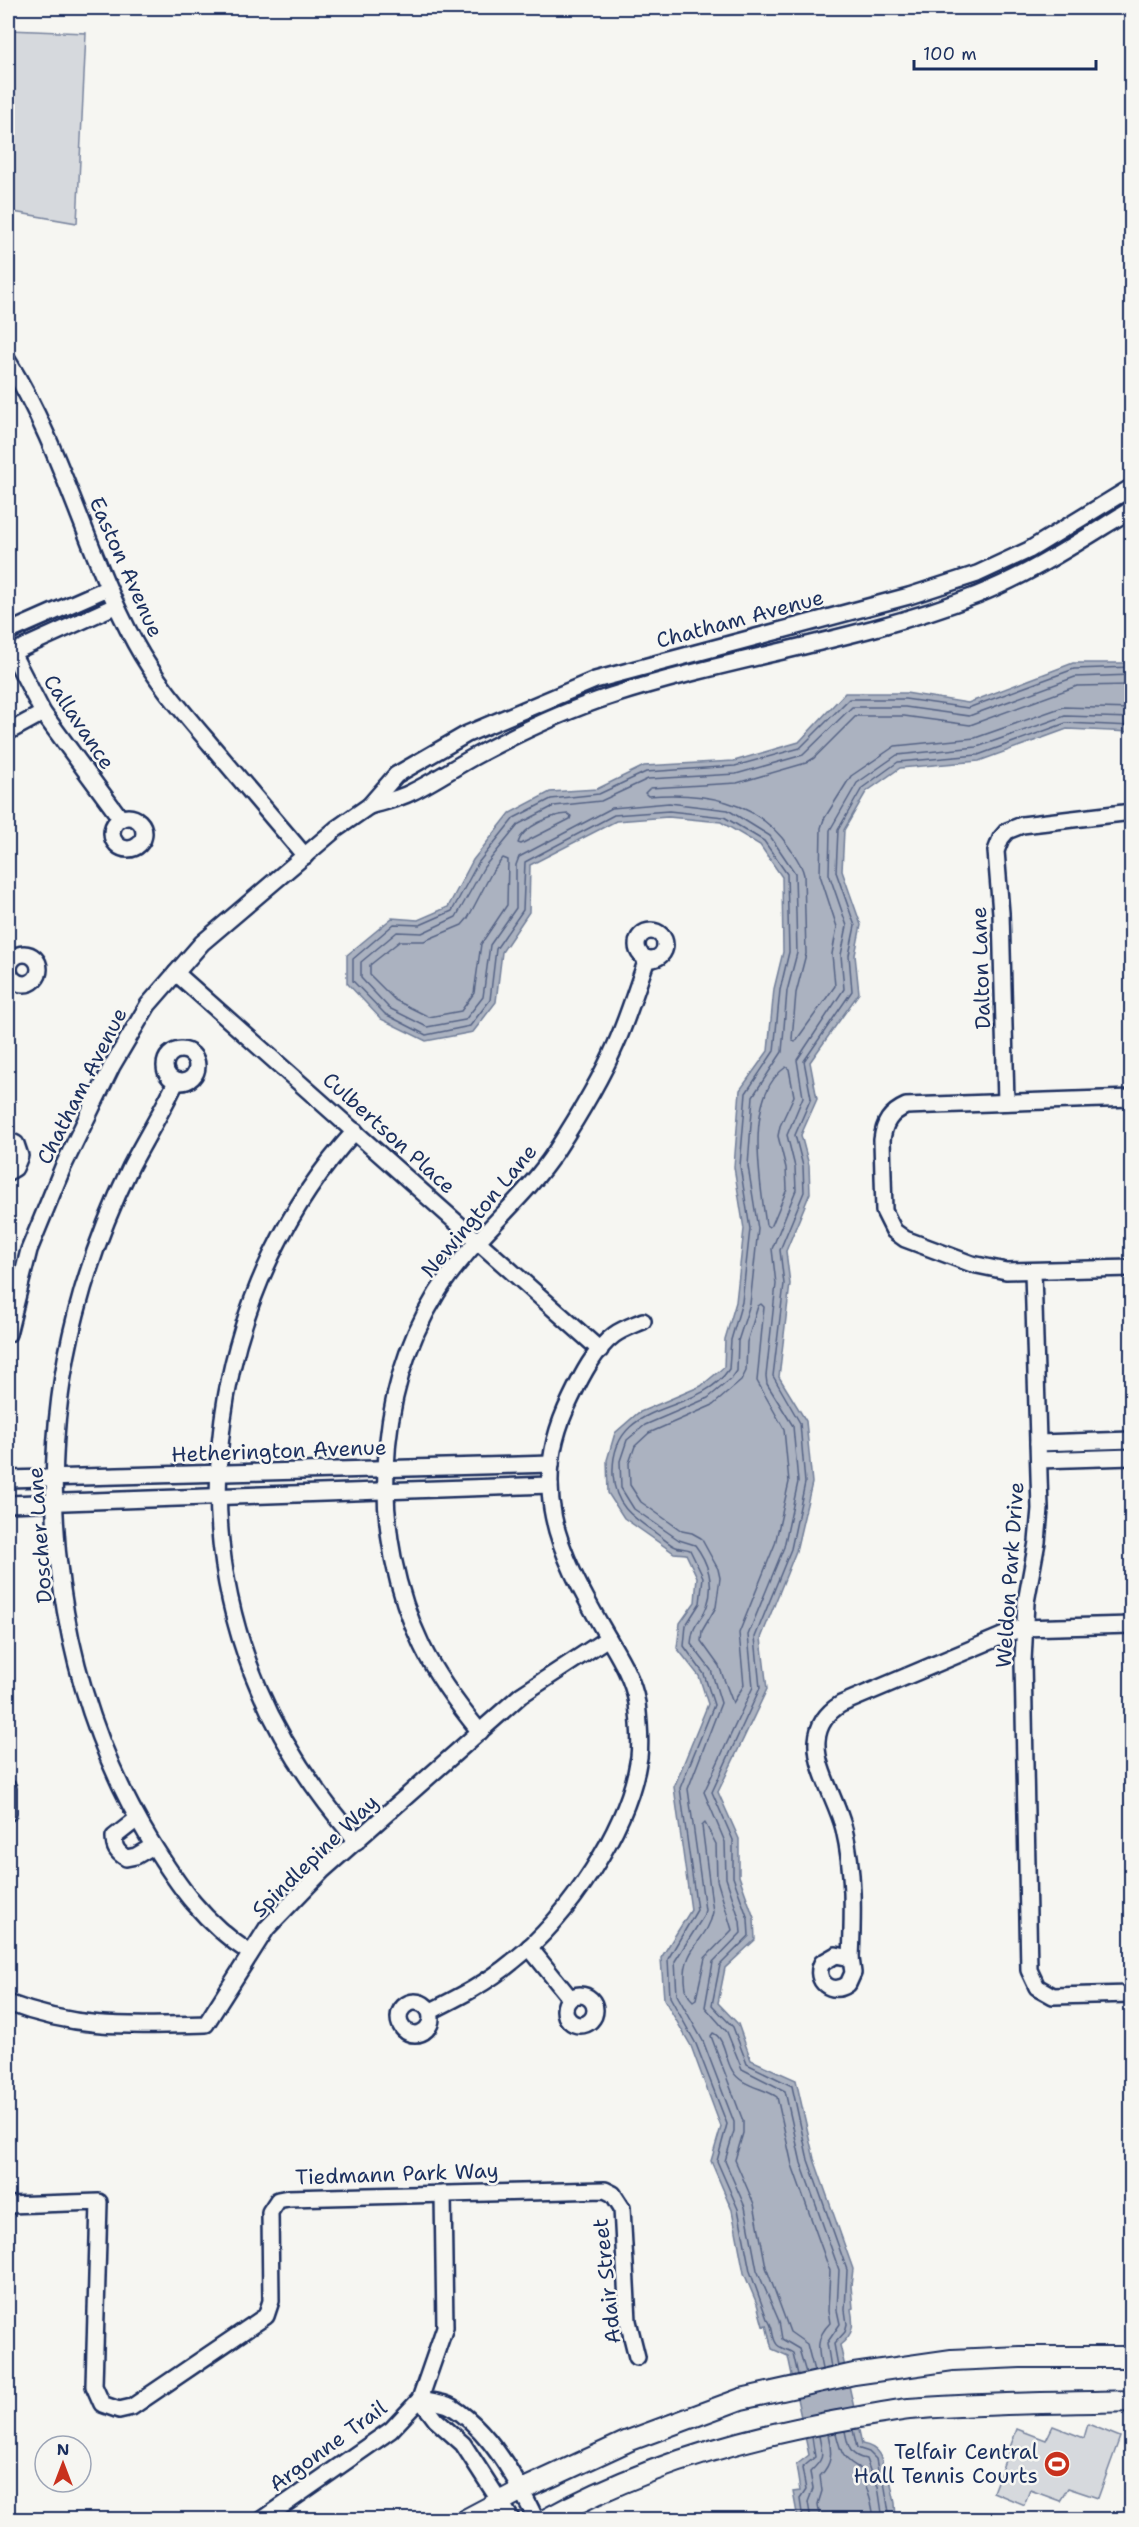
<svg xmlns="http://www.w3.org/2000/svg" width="1139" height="2527" viewBox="0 0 1139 2527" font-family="'Shantell Sans',sans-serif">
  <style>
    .green { fill: #d6d9dd; stroke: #78849e; stroke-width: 1.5 }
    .water { fill: #abb2c0; stroke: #717e99; stroke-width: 1.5 }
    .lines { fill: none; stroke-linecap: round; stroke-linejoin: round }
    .shore { stroke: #556385; stroke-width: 1.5 }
    .minor-casing { stroke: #1b2f5e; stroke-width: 20 }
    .major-casing { stroke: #1b2f5e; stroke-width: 24 }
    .minor { stroke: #f6f6f2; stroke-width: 15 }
    .major { stroke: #f6f6f2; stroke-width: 20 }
    .labels { text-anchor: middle; stroke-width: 5; stroke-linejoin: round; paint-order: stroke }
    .street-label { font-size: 21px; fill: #1b2f5e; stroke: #f6f6f2 }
    .poi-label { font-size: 21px; fill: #1b2f5e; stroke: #f6f6f2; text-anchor: end }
  </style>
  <rect width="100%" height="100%" fill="#f6f6f2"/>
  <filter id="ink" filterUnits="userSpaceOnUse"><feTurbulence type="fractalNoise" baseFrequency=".0167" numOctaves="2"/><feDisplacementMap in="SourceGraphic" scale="12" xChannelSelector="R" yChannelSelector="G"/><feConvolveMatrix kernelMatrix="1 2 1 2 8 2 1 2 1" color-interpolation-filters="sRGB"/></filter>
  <g filter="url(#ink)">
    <g class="green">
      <path d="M8 30 86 33 77 223 8 211Z"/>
      <path d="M1088 2424 1120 2437 1098 2498 1068 2488 1060 2501 1030 2490 1024 2505 993 2492 1017 2429 1046 2440 1053 2426 1084 2438Z"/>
    </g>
    <path class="water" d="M1131 661V732L1067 729 979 761 900 768 866 792 844 830 842 871 861 925 855 955 859 993 810 1062 817 1099 801 1135 809 1165 810 1193 786 1251 790 1284 779 1377 806 1421 812 1483 796 1551 761 1638 767 1689 718 1792 739 1839V1876L754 1918 755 1940 725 1968 718 2003 738 2024 751 2060 796 2080 814 2159 853 2269 851 2286 853 2308 851 2309C854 2325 854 2334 840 2345L862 2444C880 2447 882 2458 885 2474H889L895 2503 896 2519H798L793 2492 800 2491 796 2465 809 2455 788 2356 772 2349 766 2325 763 2326 757 2304 744 2273 732 2210 711 2161 721 2127 691 2046 664 1999 661 1958 691 1910 674 1787 708 1704 699 1676 677 1648 680 1623 695 1602 697 1577 686 1554 674 1553 624 1518 608 1493 607 1460 615 1433 638 1413 701 1386 724 1367 725 1339 736 1302 744 1229 734 1167 740 1090 768 1051 774 989 783 952 782 877 760 845 721 822 668 817 616 821 530 865 529 912 502 952 496 1002 473 1032 426 1041 381 1019 347 983V955L392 918 418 920 448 907 473 860 510 813 550 792 597 789 644 766 734 761 799 742 845 693H906L968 703 1073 663H1126Z"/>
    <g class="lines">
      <g class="shore">
        <path d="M1132 685 1077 686 970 725 904 716H856L814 758 806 763 737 783 650 788 645 793 648 796C702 792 756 799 789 847 795 856 802 864 804 875L806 954 796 993 792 1039 795 1042 835 986 832 954 837 927 820 875 821 828 824 819 851 776 895 746 975 738 1063 707 1132 709"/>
        <path d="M568 814 571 816 570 819 521 844 518 843C523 826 552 815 568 814Z"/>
        <path d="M503 858 508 860 507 905 481 944 474 993 461 1011 429 1017 395 1000 370 975V965L400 941H424L462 925 468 918 492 872Z"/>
        <path d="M786 1067 789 1069 794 1096 780 1126 778 1136 786 1168 787 1189 772 1225 769 1227 766 1225C760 1182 744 1095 786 1067Z"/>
        <path d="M761 1304 764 1307 757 1381 784 1429 789 1482 775 1544 739 1633 744 1685 733 1703 719 1666 701 1641 702 1631 716 1607 720 1578 718 1569 701 1538 692 1533 682 1531 641 1502 630 1485 629 1463 635 1446 649 1433 713 1405 741 1381 746 1371 747 1342 758 1306Z"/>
        <path d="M705 1823 716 1844 717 1880 732 1930 705 1958 696 1999 693 2001C686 1995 686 1989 685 1980 683 1947 708 1940 713 1912L702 1826Z"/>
        <path d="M838 2366 834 2344 845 2332 847 2324 845 2310 847 2270 808 2160 792 2086 747 2064 733 2027 712 2005 720 1965 749 1936 748 1919 733 1877V1840L712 1792 760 1688 755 1637 791 1549 805 1483 800 1423 773 1376 784 1284 780 1250 804 1192 803 1166 795 1135 811 1098 804 1061 852 991 849 955 855 926 836 872 838 830 862 788 898 762 978 755 1066 723 1132 726"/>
        <path d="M831 2368 827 2343 840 2324 837 2310 839 2270 801 2163 785 2091 742 2069 727 2032 705 2007 713 1962 741 1933 740 1921 726 1878 725 1842 704 1792 753 1687 748 1635 784 1547 798 1482 793 1426 767 1384 766 1376 776 1284 772 1249 796 1190 795 1167 787 1135 803 1097 797 1060 844 989 841 955 847 926 829 874 830 830 857 783 897 755 977 747 1065 716 1132 718"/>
        <path d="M814 2371 807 2344 790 2332 766 2267 754 2204 735 2160 743 2133V2121L711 2036 713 2033C725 2038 725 2059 732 2070 740 2086 764 2088 777 2097L792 2165 830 2271 828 2311 830 2323C815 2338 818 2350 822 2369"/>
        <path d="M806 2373 799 2349 782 2339 779 2321 757 2270 745 2207 725 2161 734 2131V2122L703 2041 677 1995 675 1961 703 1917 705 1910 688 1789 721 1703 711 1670 691 1644C693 1620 701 1624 707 1606 715 1584 708 1562 695 1545L679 1540 634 1509 621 1488 620 1461 627 1440 645 1425 708 1398 732 1378 737 1371 738 1341 750 1304 758 1229 748 1166 753 1096 782 1052 787 991 797 953 795 873 770 836 728 810 669 803 612 808 519 857 516 865V908L490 945 483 997 465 1020 427 1027 389 1008 361 978V962L397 932 422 933 456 917 484 867 519 824 554 806 601 801 648 779 736 774 803 755 852 707H905L969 716 1075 677 1132 675"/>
        <path d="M798 2375 793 2353C788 2349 779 2349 776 2343 771 2335 774 2326 767 2319L750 2271 738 2209 717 2161 727 2124 696 2044 670 1997 668 1959 697 1910 680 1788 714 1705 704 1674 684 1646 686 1625 700 1603 703 1577 690 1550C685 1548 681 1549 676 1547 670 1545 663 1538 657 1534 634 1518 615 1507 613 1475 610 1396 697 1418 729 1369L731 1340 742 1302 750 1229 740 1166 746 1093 774 1051 780 990 789 952 787 874 764 841 724 817 669 811 614 815 525 862 523 910 496 949 490 1000 470 1026 426 1035 385 1014 353 981V959L394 924 420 925 452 911 478 863 514 818 551 799 599 794 646 772 735 766 800 748 849 699H905L968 708 1074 669 1132 667"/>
        <path d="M853 2430 857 2448 869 2452 876 2459 879 2475 884 2481 890 2520"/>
        <path d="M845 2431C848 2446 849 2456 866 2459L873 2479 878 2486 883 2520"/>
        <path d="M836 2433C841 2453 842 2459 861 2469 865 2487 873 2500 874 2520"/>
        <path d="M803 2520 800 2499 806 2490 802 2468 815 2457 812 2437"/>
        <path d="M811 2520 808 2502 813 2489 810 2472C825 2458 823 2456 819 2436"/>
        <path d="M820 2520 818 2504 822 2491 820 2476C833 2463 832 2452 828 2434"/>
      </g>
      <defs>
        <g id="minor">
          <path d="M8 361C62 448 86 552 135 643 155 680 183 712 211 745 242 782 274 819 305 856"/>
          <path d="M8 632 108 588"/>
          <path d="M8 645 43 713 121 819"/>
          <path d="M11 653 115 606"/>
          <path d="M8 732 43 713"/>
          <path d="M369 806C383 802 399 799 412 792 435 781 456 766 479 754 522 731 564 711 611 696 731 657 859 641 977 595 1033 573 1081 540 1132 509"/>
          <circle cx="128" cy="833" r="16"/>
          <circle cx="651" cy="945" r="14"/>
          <circle cx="24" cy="969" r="15"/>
          <path d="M176 973 600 1350"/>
          <circle cx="181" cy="1066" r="16"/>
          <path d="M176 1082C162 1111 146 1138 131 1166 108 1213 89 1263 76 1314 31 1488 57 1686 150 1840 179 1887 203 1922 250 1953"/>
          <path d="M1132 1098 906 1106C890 1113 884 1123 882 1140L884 1211 894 1231 905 1239 972 1264 1006 1271 1132 1268"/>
          <path d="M1006 1102 1001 913 996 851 1001 838 1007 831 1022 825 1132 812"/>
          <path d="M355 1131C220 1279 179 1504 259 1689 283 1746 317 1795 357 1841"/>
          <path d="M8 1140 16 1144 20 1156 15 1168 8 1172"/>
          <path d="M1033 1272 1040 1509 1037 1542 1026 1602 1023 1661 1029 1970 1037 1987 1053 1996 1132 1994"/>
          <path d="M8 1334 29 1250 63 1167 112 1066 148 1005 202 943 336 829 369 806 396 775 467 734 595 680 909 596 977 574 1029 550 1132 487"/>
          <path d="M1038 1443 1132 1440"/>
          <path d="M1039 1460 1132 1457"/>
          <path d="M8 1479 551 1464"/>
          <path d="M8 1504 550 1485"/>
          <path d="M480 1732C458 1705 437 1677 422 1646 370 1537 373 1397 437 1293 470 1240 522 1203 556 1151 578 1117 600 1081 616 1044 628 1017 637 987 647 959"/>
          <path d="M8 1788V1813"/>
          <path d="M137 1819 114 1837C114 1848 117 1852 126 1858L136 1856 153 1846"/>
          <path d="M529 1947 570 1998"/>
          <path d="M836 1955 851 1958 853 1973 848 1984C832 1996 813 1981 822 1963Z"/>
          <path d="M851 1958C853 1914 854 1871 844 1829 837 1801 815 1768 817 1741 818 1724 828 1712 841 1704L1021 1628 1132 1625"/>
          <circle cx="580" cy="2010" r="15"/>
          <circle cx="415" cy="2018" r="16"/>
          <path d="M8 2003C78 2030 133 2026 206 2024L267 1928 322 1871 521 1695 608 1638"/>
          <path d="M431 2011C459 1997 487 1983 512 1962 568 1918 629 1828 639 1757 641 1739 639 1720 637 1703 632 1675 616 1652 603 1629 558 1551 527 1486 571 1398 581 1377 595 1349 614 1335 622 1329 634 1325 643 1321"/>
          <path d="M8 2205 99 2202 94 2386 102 2404 119 2410 132 2407 266 2316 271 2301 270 2212 278 2200 288 2198 605 2190 613 2194 622 2208 628 2321 637 2357"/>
          <path d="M420 2399C430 2401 444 2402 452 2407 489 2430 518 2481 536 2520"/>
          <path d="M420 2399 436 2420 463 2444 512 2520"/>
          <path d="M262 2520 391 2430 420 2399 445 2327 443 2194"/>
        </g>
        <g id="major">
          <path d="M465 2520 522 2490 628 2441 741 2399 854 2374 952 2360 1020 2357H1132"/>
          <path d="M545 2520C635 2470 736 2439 837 2421 861 2417 885 2412 909 2409 983 2403 1057 2403 1132 2401"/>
        </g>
      </defs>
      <use href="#minor" class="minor-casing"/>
      <use href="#major" class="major-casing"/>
      <use href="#minor" class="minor"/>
      <use href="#major" class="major"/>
    </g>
  </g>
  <defs>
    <symbol id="stadium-disc" viewBox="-11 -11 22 22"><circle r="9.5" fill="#c8321e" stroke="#f6f6f2"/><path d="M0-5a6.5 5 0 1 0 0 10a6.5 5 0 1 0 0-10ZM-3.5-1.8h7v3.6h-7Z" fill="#fff"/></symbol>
  </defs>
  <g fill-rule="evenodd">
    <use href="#stadium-disc" x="1042" y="2449" width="30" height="30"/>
  </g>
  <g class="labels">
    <g class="street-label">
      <text transform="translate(126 567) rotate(66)" y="7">Easton Avenue</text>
      <text transform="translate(740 619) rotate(-15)" y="7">Chatham Avenue</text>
      <text transform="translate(79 722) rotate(56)" y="7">Callavance</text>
      <text transform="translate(981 968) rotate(-92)" y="7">Dalton Lane</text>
      <text transform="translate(82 1086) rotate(-63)" y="7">Chatham Avenue</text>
      <text transform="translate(389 1133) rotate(42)" y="7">Culbertson Place</text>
      <text transform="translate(479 1211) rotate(-50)" y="7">Newington Lane</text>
      <text transform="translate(279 1451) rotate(-2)" y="7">Hetherington Avenue</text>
      <text transform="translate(40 1535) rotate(-94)" y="7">Doscher Lane</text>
      <text transform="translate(1010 1575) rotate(-86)" y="7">Weldon Park Drive</text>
      <text transform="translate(315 1856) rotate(-44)" y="7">Spindlepine Way</text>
      <text transform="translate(397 2174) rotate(-2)" y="7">Tiedmann Park Way</text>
      <text transform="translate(607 2281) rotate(-96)" y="7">Adair Street</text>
      <text transform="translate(328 2446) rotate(-36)" y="7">Argonne Trail</text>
    </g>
    <g class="poi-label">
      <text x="1038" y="2459">Telfair Central<tspan x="1038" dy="24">Hall Tennis Courts</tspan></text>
    </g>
  </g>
  <rect width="1139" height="2527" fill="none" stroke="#f6f6f2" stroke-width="30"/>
  <rect x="15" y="15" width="1109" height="2497" fill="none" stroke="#1b2f5e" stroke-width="2" filter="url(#ink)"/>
  <g transform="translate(63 2464)"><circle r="28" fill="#f6f6f2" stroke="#9ea6b7" stroke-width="1.5"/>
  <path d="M0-4.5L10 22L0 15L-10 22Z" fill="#c8321e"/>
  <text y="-9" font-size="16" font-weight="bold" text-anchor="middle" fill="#1b2f5e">N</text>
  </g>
  <path d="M914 60v9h182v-9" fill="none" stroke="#1b2f5e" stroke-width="3"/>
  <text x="923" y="60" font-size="18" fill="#1b2f5e" stroke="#f6f6f2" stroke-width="4.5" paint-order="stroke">100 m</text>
</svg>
